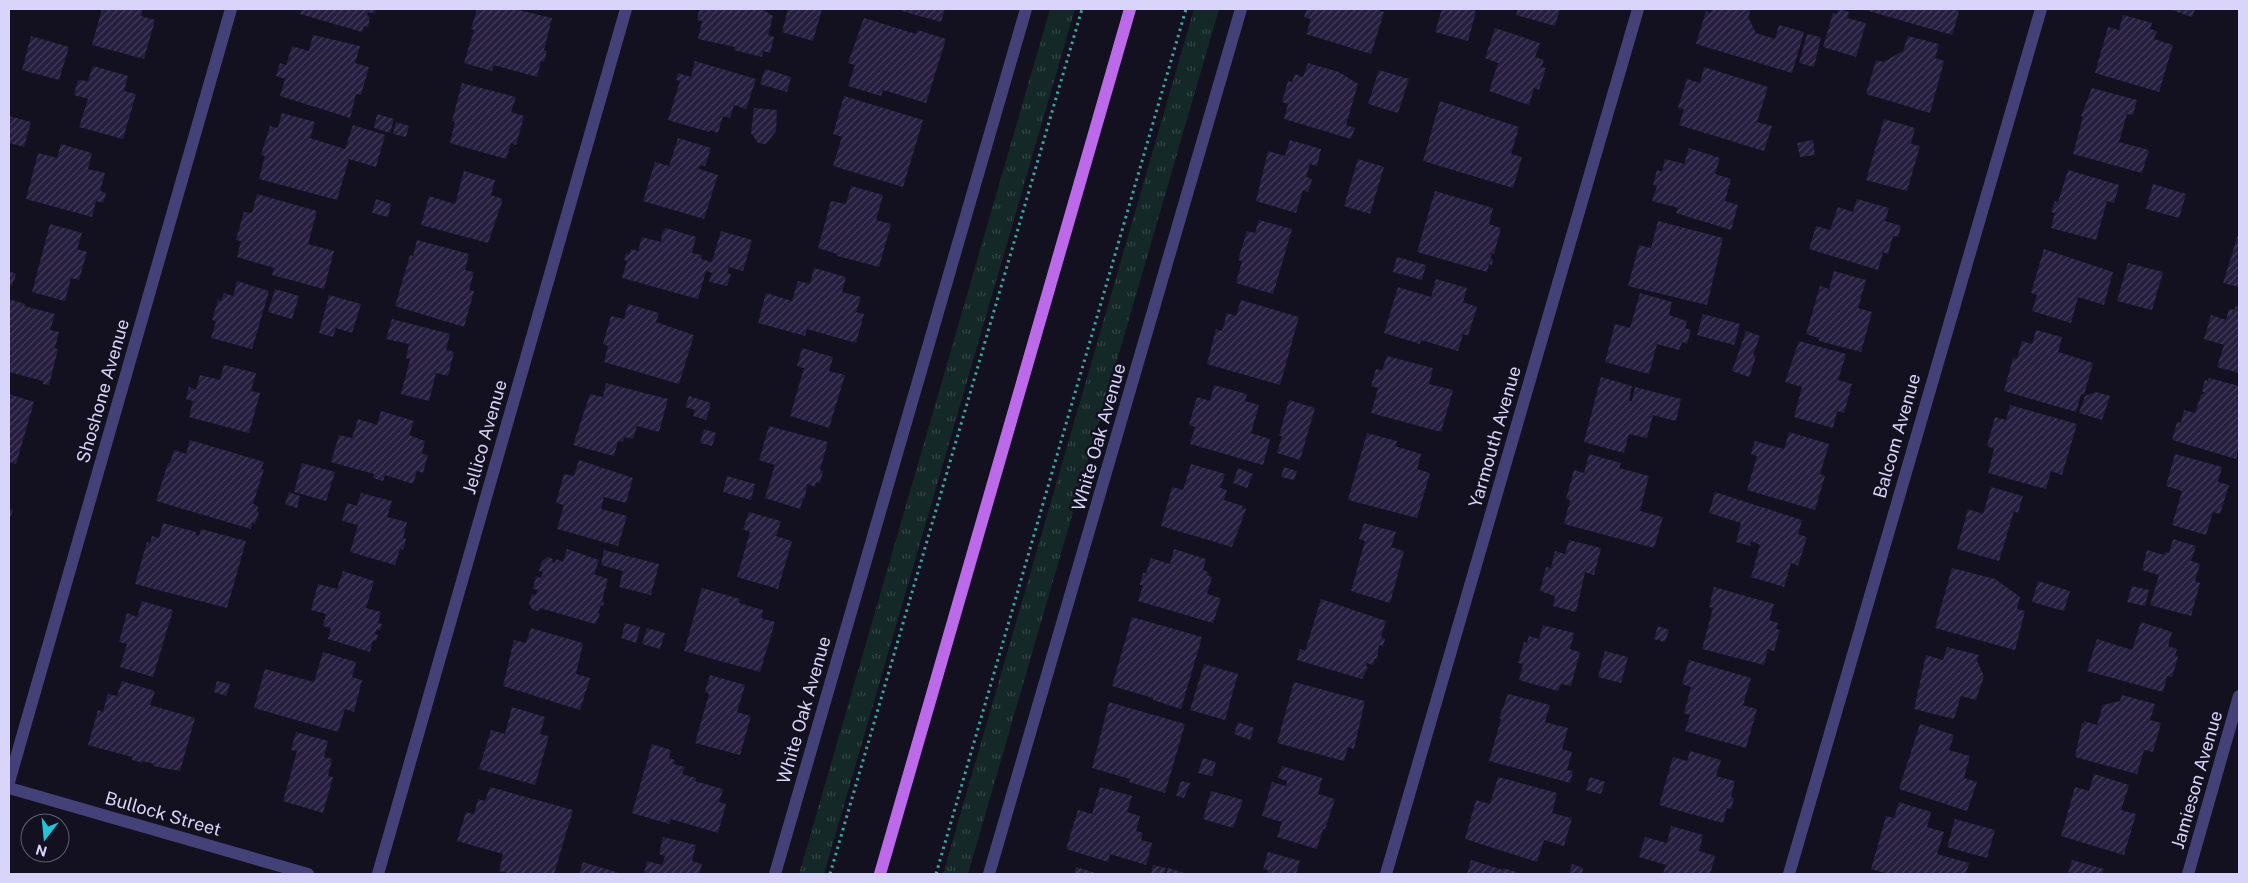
<svg xmlns="http://www.w3.org/2000/svg" width="2248" height="883" viewBox="0 0 2248 883" font-family="'Public Sans',sans-serif">
  <style>
    .grass { fill: url(#grass-tufts) }
    .building { fill: url(#building-hatch) }
    .lines { fill: none; stroke-linecap: round; stroke-linejoin: round }
    .path { stroke: #3ea39e; stroke-width: 3; stroke-dasharray: 2.5 4; stroke-linecap: butt }
    .minor { stroke: #444178; stroke-width: 12 }
    .major { stroke: #bc6aea; stroke-width: 12 }
    .labels { text-anchor: middle; stroke-width: 5; stroke-linejoin: round; paint-order: stroke }
    .street-label { font-size: 18px; fill: #d9d4f9; stroke: #13101f }
  </style>
  <defs>
    <pattern id="grass-tufts" width="24" height="20" patternUnits="userSpaceOnUse" patternTransform="scale(1.25)"><rect width="24" height="20" fill="#142828"/><path d="M3 7l-1-3M5 7V3M7 7l1-3M15 17l-1-3M17 17v-4M19 17l1-3" fill="none" stroke="#364648"/></pattern>
    <pattern id="building-hatch" width="6" height="6" patternUnits="userSpaceOnUse" patternTransform="scale(1.25)"><rect width="6" height="6" fill="#251e3e"/><path d="M-1 1l2-2M0 6l6-6M5 7l2-2" fill="none" stroke="#443e5b"/></pattern>
  </defs>
  <rect width="100%" height="100%" fill="#13101f"/>
  <g class="grass">
    <path d="M1050 9H1075L824 874H799Z"/>
    <path d="M1194 9H1219L968 874H943Z"/>
  </g>
  <g class="building">
    <path d="M102 9H143L141 16 155 20 144 59 92 45Z"/>
    <path d="M302 9H376L375 14 368 12 367 16 370 17 368 27 364 26 362 32 300 14Z"/>
    <path d="M477 9H514L552 18 544 50 547 51 544 62 541 61 537 77 494 65 492 71 464 63 474 30 471 29Z"/>
    <path d="M699 9H762L773 16 768 35 774 37 770 53 763 51 762 57 734 50 735 47 698 39 702 21 697 20Z"/>
    <path d="M788 9H822L813 41 782 32Z"/>
    <path d="M895 9H945L941 22Z"/>
    <path d="M1307 9H1375L1384 12 1371 54 1306 34 1311 19 1304 17Z"/>
    <path d="M1442 9H1466L1476 11 1468 41 1435 32Z"/>
    <path d="M1518 9H1560L1555 26 1516 15Z"/>
    <path d="M1712 9H1751L1748 17 1756 33 1775 39 1779 25 1804 32 1792 73 1696 44 1706 11 1710 13Z"/>
    <path d="M1839 9 1849 12 1847 18 1866 23 1856 57 1823 47 1833 13 1837 14Z"/>
    <path d="M1865 9H1958L1959 12 1952 35 1865 10Z"/>
    <path d="M2168 9H2195L2192 17Z"/>
    <path d="M2123 15 2152 23 2150 29 2157 31 2154 39 2173 45 2159 92 2095 73 2108 27 2119 30Z"/>
    <path d="M864 18 916 34 918 30 946 39 926 103 883 90 881 96 848 86 855 65 848 63Z"/>
    <path d="M1495 28 1540 43 1535 57 1544 60 1541 67 1546 68 1539 90 1534 88 1529 105 1489 91 1498 63 1485 58Z"/>
    <path d="M1807 34 1821 37 1814 67 1799 63Z"/>
    <path d="M313 35 360 46 355 63 369 67 361 95 356 94 350 118 280 96 285 79 276 76 280 63 286 65 292 46 309 51Z"/>
    <path d="M31 36 69 47 59 80 22 70Z"/>
    <path d="M1908 36 1939 44 1935 58 1944 61 1930 113 1866 94 1876 60 1883 62 1903 51Z"/>
    <path d="M695 61 756 79 746 109 734 105 730 118 723 116 718 133 710 130 709 132 668 120 680 81 676 80 678 73 691 77Z"/>
    <path d="M1308 63 1339 72 1358 84 1346 125 1355 128 1351 139 1284 119 1288 104 1282 102 1288 81 1292 82 1295 74 1303 77Z"/>
    <path d="M93 66 128 76 124 91 136 94 123 139 79 127 88 99 74 95 78 80 88 81Z"/>
    <path d="M1704 67 1768 87 1757 122 1772 126 1764 151 1679 125 1684 109 1678 108 1687 79 1700 83Z"/>
    <path d="M765 69 791 77 787 92 760 84Z"/>
    <path d="M1379 70 1409 79 1398 113 1368 104Z"/>
    <path d="M462 83 516 97 511 112 524 116 516 145 511 143 506 159 450 143 455 122 452 121Z"/>
    <path d="M2092 88 2137 100 2133 115 2127 114 2119 142 2149 150 2142 173 2073 154 2083 117 2081 116Z"/>
    <path d="M844 96 923 120 903 187 833 166 842 137 833 134Z"/>
    <path d="M1440 101 1519 127 1511 154 1522 157 1513 188 1423 161Z"/>
    <path d="M754 108 777 110 776 131 766 144 758 143 751 133Z"/>
    <path d="M282 113 315 122 310 138 345 149 353 125 385 135 376 167 349 159 337 200 259 179 265 156 261 155 270 126 278 128Z"/>
    <path d="M377 114 394 119 390 133 374 128Z"/>
    <path d="M9 116 31 122 24 147 9 143Z"/>
    <path d="M1884 119 1915 128 1911 144 1920 146 1907 191 1866 180Z"/>
    <path d="M396 122 409 126 406 137 393 134Z"/>
    <path d="M678 138 711 148 705 166 700 165 699 169 718 175 704 219 643 201 655 162 669 166Z"/>
    <path d="M1290 140 1321 149 1317 166 1310 164 1306 177 1312 179 1308 192 1303 190 1296 213 1256 201 1268 151 1285 156Z"/>
    <path d="M1813 140 1815 155 1800 157 1797 143Z"/>
    <path d="M61 144 92 153 88 169 105 173 100 191 106 193 103 203 96 201 92 217 26 199 38 153 57 158Z"/>
    <path d="M1689 148 1720 158 1715 174 1731 179 1725 201 1738 205 1731 230 1676 213 1678 208 1652 201 1657 186 1653 185 1657 170 1662 172 1665 159 1684 164Z"/>
    <path d="M1358 159 1384 167 1370 214 1344 206Z"/>
    <path d="M2068 170 2119 185 2114 203 2107 201 2096 240 2051 228 2055 213 2051 212 2055 201 2058 202Z"/>
    <path d="M464 171 495 180 491 195 503 199 488 243 421 225 429 196 455 204Z"/>
    <path d="M2153 184 2186 194 2179 218 2146 209Z"/>
    <path d="M851 186 883 195 876 220 891 224 879 267 837 256V254L818 248 831 201 846 204Z"/>
    <path d="M1435 191 1493 208 1489 224 1501 228 1494 254 1492 253 1490 258 1493 259 1492 265 1489 264 1487 272 1417 252Z"/>
    <path d="M257 194 317 211 308 244 334 251 324 289 272 275 274 268 237 257 241 241 236 240 244 212 252 213Z"/>
    <path d="M376 199 391 204 388 217 372 213Z"/>
    <path d="M1857 199 1889 208 1885 221 1901 226 1898 237 1893 236 1888 254 1883 252 1878 270 1809 249 1816 226 1830 230 1838 207 1853 212Z"/>
    <path d="M1259 220 1292 229 1273 294 1236 283 1242 261 1238 260 1247 231 1255 233Z"/>
    <path d="M1658 221 1723 238 1707 305 1628 286 1639 245 1651 248Z"/>
    <path d="M50 224 82 233 77 249 87 252 79 280 71 278 65 301 32 292Z"/>
    <path d="M666 228 696 237 692 253 702 255 701 259 712 262 721 231 752 240 743 271 729 267 727 273 731 274 727 286 709 282 712 273 706 271 698 299 622 278 627 261 624 260 626 253 629 254 631 249 638 251 642 237 661 242 662 233Z"/>
    <path d="M2239 231V287L2223 283Z"/>
    <path d="M417 240 469 254 465 270 474 272 469 290 474 291 464 327 395 306 410 255 413 256Z"/>
    <path d="M2044 249 2113 272 2104 305 2078 297 2071 323 2032 311 2037 295 2031 293Z"/>
    <path d="M1397 257 1426 265 1422 280 1393 272Z"/>
    <path d="M2128 263 2163 272 2152 310 2117 301Z"/>
    <path d="M814 268 846 277 842 292 861 297 856 312 864 314 856 343 807 329 805 336 758 323 766 293 792 301 798 281 810 284Z"/>
    <path d="M9 271 16 274 12 286 9 285Z"/>
    <path d="M1834 271 1866 280 1858 308 1872 312 1861 352 1819 341V338L1806 334 1820 286 1829 289Z"/>
    <path d="M1436 279 1467 288 1463 302 1477 307 1468 336 1463 334 1458 351 1421 340 1420 344 1384 333 1398 287 1431 297Z"/>
    <path d="M237 281 269 291 252 349 211 338 216 321 212 320 218 300 221 301 224 293 233 296Z"/>
    <path d="M275 289 299 296 292 319 268 312Z"/>
    <path d="M1640 293 1672 302 1669 315 1687 321 1685 328 1691 330 1687 344 1682 342 1679 350 1657 344 1649 374 1605 362 1615 324 1630 328Z"/>
    <path d="M329 295 361 304 352 333 336 328 333 337 319 333Z"/>
    <path d="M9 299 25 304 24 306 55 314 50 330 59 332 55 348 58 349 49 385 43 384V381L9 372Z"/>
    <path d="M1241 300 1299 317 1280 385 1207 364 1216 329 1222 331 1227 313 1236 316Z"/>
    <path d="M628 304 659 313 656 322 694 335 679 384 604 362 608 346 603 344 611 316 624 319Z"/>
    <path d="M2236 306 2239 307V373L2217 367 2224 345 2204 339 2211 315 2226 320 2229 309 2234 310Z"/>
    <path d="M1703 314 1740 324 1734 345 1697 335Z"/>
    <path d="M392 319 450 334 446 350 454 352 448 376 436 373 429 401 401 394 410 359 406 358 409 344 386 339Z"/>
    <path d="M2036 330 2062 337 2058 352 2093 363 2084 395 2081 394 2076 412 2004 391 2013 358 2017 359 2022 341 2032 344Z"/>
    <path d="M1746 331 1760 336 1753 355 1756 356 1749 377 1732 371Z"/>
    <path d="M1799 341 1846 354 1838 380 1852 384 1844 413 1837 411 1833 428 1794 417 1802 387 1785 382Z"/>
    <path d="M802 348 833 357 829 371 845 375 829 428 790 416 804 368 797 366Z"/>
    <path d="M1387 356 1433 368 1429 384 1453 390 1441 432 1371 413 1378 388 1371 386 1376 369 1382 370Z"/>
    <path d="M224 365 256 373 251 391 260 393 249 433 189 417 193 401 186 399 189 387 196 390 200 375 220 380Z"/>
    <path d="M1601 377 1632 386 1629 401H1632L1635 387 1681 399 1676 421 1653 415 1647 438 1629 434 1624 453 1584 442Z"/>
    <path d="M2209 378 2239 386 2238 403 2239 448 2236 459 2172 440 2177 422 2181 423 2184 410 2195 413 2201 395 2205 393 2202 391 2205 380 2208 381Z"/>
    <path d="M606 383 668 399 659 432 637 426 633 439 624 437 623 442 618 441 614 456 573 445 590 394 603 397Z"/>
    <path d="M1214 385 1247 394 1245 401 1259 405 1251 433 1270 439 1263 465 1190 444 1195 427 1189 425 1197 397 1210 401Z"/>
    <path d="M2096 392 2110 396 2102 420 2079 413 2085 396Z"/>
    <path d="M9 394 34 402 16 464 9 462Z"/>
    <path d="M689 396 711 403 706 420 693 416 695 410 685 407Z"/>
    <path d="M1289 400 1315 408 1300 460 1277 453 1282 436H1279Z"/>
    <path d="M2010 405 2077 424 2062 475 2051 471 2046 489 1988 473 1994 449 1987 446 1995 417 2006 420Z"/>
    <path d="M381 411 414 421 409 435 425 441 422 454 428 455 423 473 417 471 413 484 385 475 383 481 373 478 374 474 331 462 339 435 352 438 358 419 377 425Z"/>
    <path d="M769 426 828 442 820 470 823 471 820 483 816 482 815 487 807 484 805 499 803 498 800 509 765 498 775 465 759 460Z"/>
    <path d="M704 429 716 433 712 446 700 443Z"/>
    <path d="M1789 432 1829 444 1820 474 1825 476 1815 510 1747 490 1757 456 1751 454 1755 441 1784 449Z"/>
    <path d="M1367 433 1397 441 1395 446 1421 454 1417 469 1430 473 1417 518 1348 500Z"/>
    <path d="M190 440 264 462 261 469H264L253 504 258 506 257 512H259L255 524 252 523 251 529 156 501 168 463H170L174 450 186 454Z"/>
    <path d="M1589 454 1621 463 1619 468 1649 476 1640 511 1663 517 1654 548 1564 524 1570 500 1566 499 1574 470 1584 473Z"/>
    <path d="M2175 454 2222 467 2218 482 2229 485 2220 514 2213 512 2206 535 2172 525 2182 491 2166 486Z"/>
    <path d="M579 460 633 478 626 503 604 497 601 509 627 516 618 546 557 529 564 505 556 503 564 474 574 476Z"/>
    <path d="M302 463 335 472 326 501 294 492Z"/>
    <path d="M1191 464 1225 474 1220 488 1227 490 1224 500 1243 506 1242 508 1246 509 1232 547 1161 526 1172 487 1183 490Z"/>
    <path d="M1284 467 1297 471 1294 480 1281 477Z"/>
    <path d="M1238 468 1253 474 1247 488 1233 483Z"/>
    <path d="M727 476 755 484 751 500 723 492Z"/>
    <path d="M1991 487 2023 496 2018 513 2014 511 1999 561 1957 549 1968 509 1983 514Z"/>
    <path d="M289 492 300 496 297 508 285 504Z"/>
    <path d="M1715 492 1802 520 1798 534 1807 537 1798 566 1791 563 1784 587 1751 577 1760 545 1751 541 1750 546 1736 542 1741 523 1709 513Z"/>
    <path d="M361 493 392 501 387 517 407 522 403 538 406 539 403 550 400 549 395 565 350 552 358 525 342 521 347 503 357 506Z"/>
    <path d="M9 509 13 510 9 521Z"/>
    <path d="M749 512 781 521 776 536 792 541 778 589 737 577 750 532 743 529Z"/>
    <path d="M163 523 196 532 195 534 199 536 201 529 246 541 227 608 135 584 147 542 150 543 152 536 159 538Z"/>
    <path d="M1364 523 1396 532 1391 547 1404 551 1390 603 1351 591 1365 541 1359 539Z"/>
    <path d="M2173 539 2196 546 2191 561 2200 564 2195 581 2200 583 2191 616 2150 605 2159 575 2142 570 2147 550 2164 555 2165 552 2169 553Z"/>
    <path d="M1569 540 1601 548 1594 575 1585 572 1576 612 1553 606 1555 596 1540 591 1546 567 1551 568 1555 551 1565 554Z"/>
    <path d="M567 549 599 560 594 574 608 579 602 601 604 602 603 606 601 605 598 613 600 614 595 624 540 608 538 611 533 610 529 604 532 594 536 595 538 590 533 589 536 576 541 578 543 572 539 571 542 561 548 557 553 559 552 562 555 563 556 559 563 562Z"/>
    <path d="M1174 549 1206 559 1203 570 1208 572 1207 575 1212 577 1207 594 1221 598 1213 623 1138 601 1143 585H1140L1143 573H1146L1151 558 1170 564Z"/>
    <path d="M604 550 659 564 651 595 619 587 623 571 601 565Z"/>
    <path d="M1952 568 1995 579 2020 597 2017 609 2025 611 2015 650 1935 628Z"/>
    <path d="M343 571 374 581 366 608 381 612 378 623 382 624 380 630 377 629 375 634 378 635 376 641 373 640 370 652 328 639 331 628 323 626 326 614 311 610 318 584 337 589Z"/>
    <path d="M2038 581 2070 591 2064 611 2032 602Z"/>
    <path d="M2132 586 2149 590 2145 606 2127 602Z"/>
    <path d="M1714 587 1774 604 1769 620 1778 623 1776 629 1780 630 1774 651 1768 649 1764 665 1702 649 1713 608 1709 607Z"/>
    <path d="M702 588 740 599 739 603 763 610 761 618 775 622 760 672 684 651Z"/>
    <path d="M1321 599 1386 621 1381 637 1385 639 1383 646 1379 645 1377 659H1375L1373 665 1367 663 1366 666 1368 667 1362 679 1297 660 1300 649 1305 651Z"/>
    <path d="M142 601 173 610 153 677 120 667 127 644 119 642 127 613 137 617Z"/>
    <path d="M1132 617 1202 637 1181 709 1153 700V698L1112 686Z"/>
    <path d="M2141 622 2172 632 2168 646 2177 649 2175 655 2178 657 2172 677 2167 676 2163 692 2087 671 2097 639 2132 650Z"/>
    <path d="M625 623 640 627 636 643 621 638Z"/>
    <path d="M1543 625 1574 633 1570 649 1580 652 1571 686 1561 684 1558 691 1519 680 1523 664 1518 663 1524 642 1527 643 1529 636 1539 639Z"/>
    <path d="M1658 626 1669 630 1665 642 1654 639Z"/>
    <path d="M531 628 583 643 576 674 590 678 580 710 503 686 514 640 526 643Z"/>
    <path d="M647 628 665 633 660 649 642 644Z"/>
    <path d="M1947 647 1979 655 1977 661 1984 676 1976 700 1961 696 1954 719 1914 709 1926 655 1943 660Z"/>
    <path d="M1605 651 1628 657 1621 683 1598 677Z"/>
    <path d="M323 652 356 662 352 677 362 680 354 712 345 709 338 732 254 708 265 669 314 682Z"/>
    <path d="M1689 660 1751 678 1743 705 1757 709 1746 748 1685 731 1690 715 1684 713 1691 687 1682 684Z"/>
    <path d="M1204 664 1238 674 1225 720 1190 710Z"/>
    <path d="M710 675 745 685 737 712 751 716 740 755 695 743 709 694 705 692Z"/>
    <path d="M122 681 155 691 150 705 195 718 180 771 153 766 154 764 143 761V763L132 760V757L88 745 98 710 103 712 108 694 117 696Z"/>
    <path d="M217 681 230 684 226 696 214 692Z"/>
    <path d="M1294 682 1365 701 1354 749 1348 747 1344 761 1277 743Z"/>
    <path d="M1508 694 1550 705 1545 722 1568 728 1562 749 1572 752 1567 770 1573 771 1570 783 1489 761 1501 719 1499 718Z"/>
    <path d="M2122 695 2155 704 2150 720 2161 723 2153 752 2144 750 2137 774 2075 757 2082 723 2084 724V721L2097 725 2103 705 2120 701Z"/>
    <path d="M1109 702 1185 724 1165 793 1129 782 1130 779 1092 768Z"/>
    <path d="M512 707 545 717 540 734 549 736 535 785 479 769 491 730 505 734Z"/>
    <path d="M1238 722 1254 728 1250 740 1234 734Z"/>
    <path d="M1920 724 1954 735 1949 750 1970 756 1964 778 1977 782 1967 811 1899 789Z"/>
    <path d="M296 732 328 741 324 757 332 759 328 776 333 777 323 813 283 801 297 751 291 750Z"/>
    <path d="M652 744 671 750 669 758 675 760 673 764 685 767 682 774 696 778 695 781 723 789 719 802 726 804 718 833 671 819 669 824 632 813Z"/>
    <path d="M1690 751 1721 760 1716 776 1735 781 1731 797 1734 798 1731 809 1727 808 1723 823 1659 805 1673 757 1687 761Z"/>
    <path d="M1203 758 1216 762 1212 776 1198 773Z"/>
    <path d="M1282 766 1322 778 1318 794 1335 799 1325 829H1323L1317 849 1277 837 1282 822 1262 816 1272 782 1286 786 1287 781 1278 778Z"/>
    <path d="M2094 774 2129 785 2121 810 2136 814 2124 855 2061 836 2075 787 2089 791Z"/>
    <path d="M1498 777 1557 793 1552 813 1572 818 1564 846 1544 840 1537 862 1465 839 1476 800 1490 804Z"/>
    <path d="M1590 777 1605 782 1601 794 1586 790Z"/>
    <path d="M1181 781 1190 783 1184 798 1176 796Z"/>
    <path d="M490 787 573 810 554 874H512L499 871 503 854 457 841 466 812 474 814 478 799 485 801Z"/>
    <path d="M1100 787 1132 796 1127 812 1140 816 1136 831 1143 833 1141 840 1152 843 1146 865 1110 854 1108 862 1066 849 1078 810 1092 814Z"/>
    <path d="M1211 791 1243 800 1233 828 1203 819Z"/>
    <path d="M1899 802 1931 812 1927 827 1944 832 1937 854 1969 863 1966 874H1888L1871 869 1886 816 1894 818Z"/>
    <path d="M1955 819 1995 830 1987 858 1947 847Z"/>
    <path d="M1671 826 1703 835 1699 851 1715 856 1710 874H1663L1666 865 1639 857 1645 837 1667 843Z"/>
    <path d="M663 837 696 845 692 861 702 864 699 874H644L647 861 662 865 665 856 659 854Z"/>
    <path d="M1268 852 1300 861 1296 874H1267L1268 870 1263 869Z"/>
    <path d="M1471 860 1503 870V868L1522 874H1467Z"/>
    <path d="M2072 860 2104 869 2102 874H2068Z"/>
    <path d="M583 862 619 873 618 874H579Z"/>
    <path d="M1572 864 1583 868 1582 874H1569Z"/>
    <path d="M1153 865 1166 868 1164 874H1151Z"/>
    <path d="M1076 867 1099 874H1074Z"/>
    <path d="M1168 868 1184 873V874H1166Z"/>
  </g>
  <g class="lines">
    <g class="path">
      <path d="M830 874 1082 9"/>
      <path d="M936 874 1186 9"/>
    </g>
    <g class="minor">
      <path d="M9 782 231 9"/>
      <path d="M9 788 308 874"/>
      <path d="M378 874 626 9"/>
      <path d="M775 874 1026 9"/>
      <path d="M989 874 1241 9"/>
      <path d="M1386 874 1638 9"/>
      <path d="M1789 874 2041 9"/>
      <path d="M2188 874 2239 696"/>
    </g>
    <path class="major" d="M880 874 1130 9"/>
  </g>
  <g class="labels">
    <g class="street-label">
      <text transform="translate(103 391) rotate(-74)" y="6">Shoshone Avenue</text>
      <text transform="translate(1897 436) rotate(-74)" y="6">Balcom Avenue</text>
      <text transform="translate(485 437) rotate(-74)" y="6">Jellico Avenue</text>
      <text transform="translate(1099 437) rotate(-74)" y="6">White Oak Avenue</text>
      <text transform="translate(1495 437) rotate(-74)" y="6">Yarmouth Avenue</text>
      <text transform="translate(804 710) rotate(-74)" y="6">White Oak Avenue</text>
      <text transform="translate(2197 780) rotate(-74)" y="6">Jamieson Avenue</text>
      <text transform="translate(163 814) rotate(16)" y="6">Bullock Street</text>
    </g>
  </g>
  <rect width="2248" height="883" fill="none" stroke="#d9d4f9" stroke-width="20"/>
  <g transform="translate(45 838) rotate(196)"><circle r="24" fill="#13101f" stroke="#625e76"/>
  <path d="M0-4L9 19L0 12L-9 19Z" fill="#1fc5da"/>
  <text y="-8" font-size="14" font-weight="bold" text-anchor="middle" fill="#d9d4f9">N</text>
  </g>
</svg>
